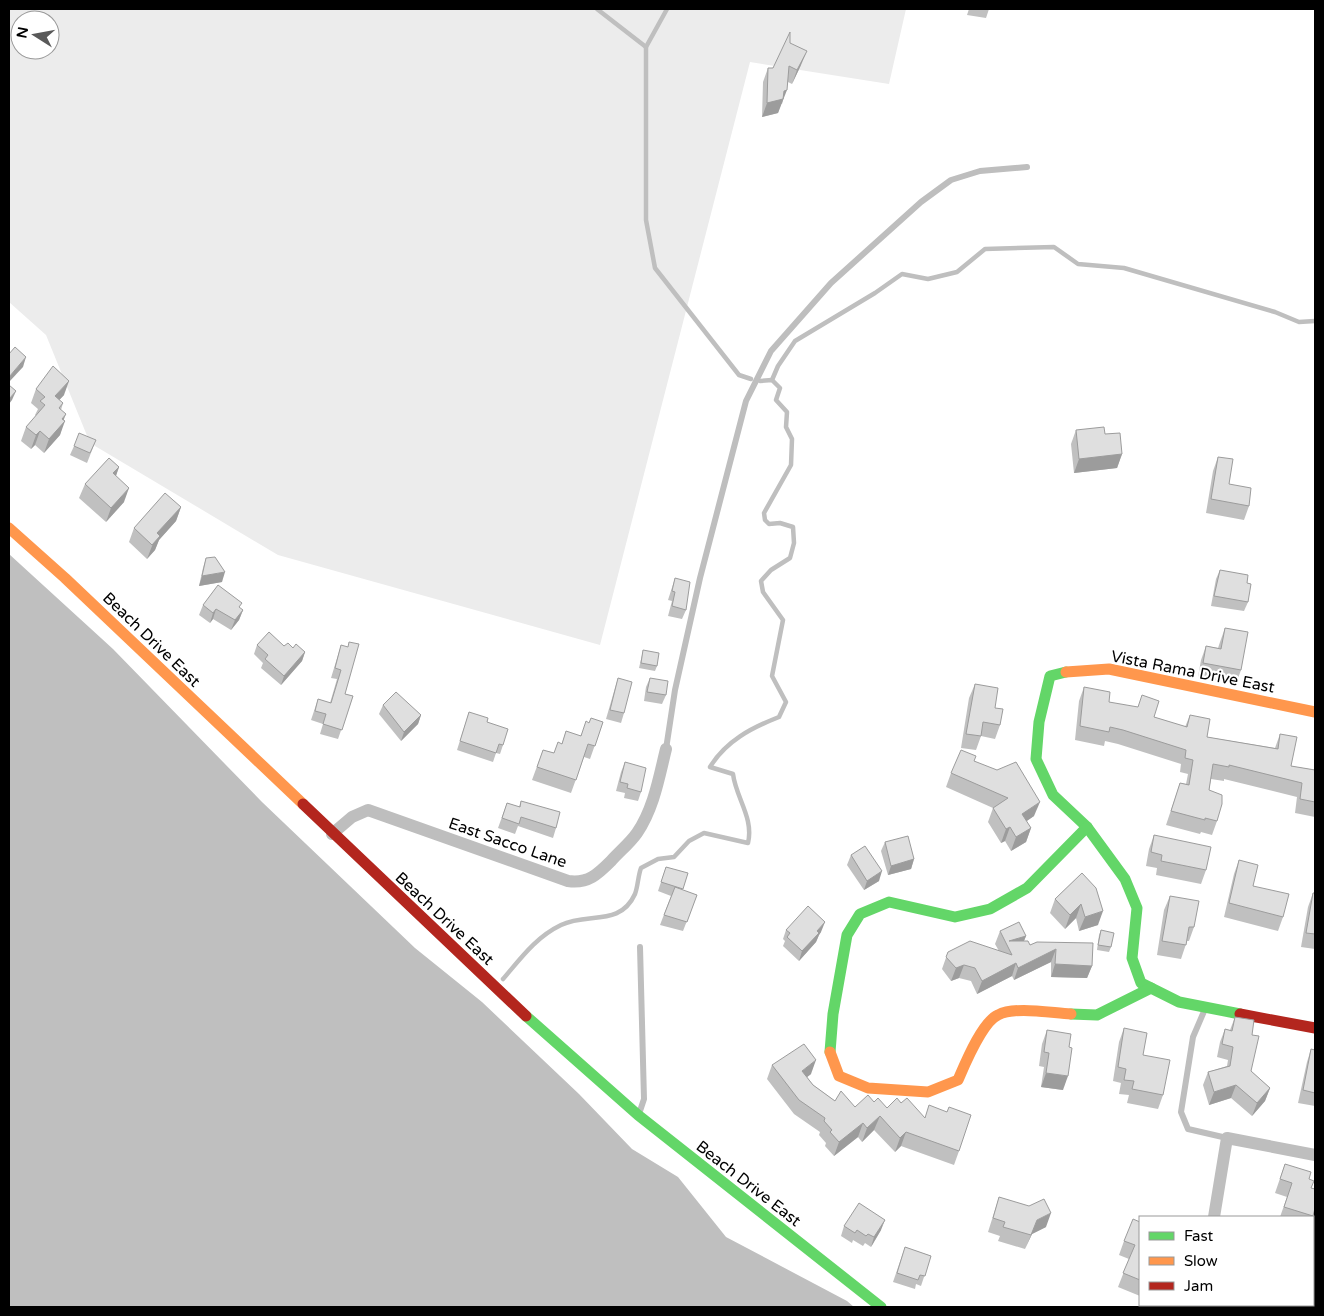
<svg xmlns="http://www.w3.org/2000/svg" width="1324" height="1316" viewBox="0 0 1324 1316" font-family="'Varela Round',sans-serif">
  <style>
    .green { fill: #ececec; fill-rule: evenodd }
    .water { fill: #bfbfbf }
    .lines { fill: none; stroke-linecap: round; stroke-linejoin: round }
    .stream { stroke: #bfbfbf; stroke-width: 4.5 }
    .lane { stroke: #bebebe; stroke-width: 6 }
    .street { stroke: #bebebe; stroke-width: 12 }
    .fast { stroke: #63d668; stroke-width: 11 }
    .slow { stroke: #ff974d; stroke-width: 11 }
    .jam { stroke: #b3261e; stroke-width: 11 }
    .wall { fill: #c0c0c0 }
    .shaded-wall { fill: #9c9c9c }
    .building { fill: #dfdfdf; stroke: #9c9c9c }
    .labels { text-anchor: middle; stroke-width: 4.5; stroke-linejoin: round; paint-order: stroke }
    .street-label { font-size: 16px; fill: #000; stroke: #fff }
  </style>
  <rect width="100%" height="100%" fill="#fff"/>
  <path class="green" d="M9 9H906L889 84 750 62 600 645 278 555 90 443 46 335 9 302ZM20 20H50V50H20Z"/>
  <path class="water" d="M9 554 113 649 262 802 415 948 482 1002 579 1094 632 1149 678 1177 726 1237 847 1301 854 1307H9Z"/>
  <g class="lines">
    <g class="stream">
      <path d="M597 9 646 47"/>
      <path d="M667 9 646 47V220L655 268 739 375 751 379"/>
      <path d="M772 380 778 366 795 341 875 293 902 274 928 279 957 272 985 249 1054 247 1078 264 1124 268 1275 312 1299 322 1315 321"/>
      <path d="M503 979C521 958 536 937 561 925 588 912 620 927 635 894 638 886 638 876 641 868L658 859 674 857 689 841 704 833 748 843C754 818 736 798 733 774L710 767C726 741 751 728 779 717L786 702 772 676 783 620 763 592 761 581 771 570 790 558 794 543 793 527 780 523 769 524 765 520 764 513 791 465 792 439 786 427 787 412 776 400 780 388 772 380 760 381"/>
    </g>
    <g class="lane">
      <path d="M666 749 675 690 700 578 746 401 771 351 831 283 921 202 951 180 980 171 1027 167"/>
      <path d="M1205 1009 1193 1037 1181 1112 1188 1129 1227 1138"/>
      <path d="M639 1114 644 1099 640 947"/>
      <path d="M1313 1277 1315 1280"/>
    </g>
    <g class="street">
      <path d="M332 834 352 817 368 810 568 881C588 884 598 874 611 861 619 852 630 843 637 833 654 808 659 777 666 749"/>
      <path d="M1214 1217 1227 1138 1315 1155"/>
      <path d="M1199 1307V1305"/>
    </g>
    <g class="fast">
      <path d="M1066 672 1050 676 1039 722 1036 759 1053 795 1087 827 1125 879 1137 908 1132 958 1141 983 1179 1002 1240 1014"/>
      <path d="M1071 1014 1097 1015 1151 988"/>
      <path d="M526 1016 638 1115 881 1307"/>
      <path d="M830 1052 833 1014 847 935 860 914 889 902 955 917 990 909 1027 888 1087 827"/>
    </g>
    <g class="slow">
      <path d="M9 528 65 578 303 804"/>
      <path d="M1066 672 1109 669 1315 712"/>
      <path d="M830 1052 839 1076 868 1088 928 1092 958 1080C965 1064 982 1022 998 1015 1015 1006 1051 1013 1071 1014"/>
    </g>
    <g class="jam">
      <path d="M303 804 526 1016"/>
      <path d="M1240 1014 1315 1028"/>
    </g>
  </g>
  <g class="wall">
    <path d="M969 9H989L986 18 967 15Z"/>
    <path d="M790 43 801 65 792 84 788 82 782 104H781L778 113 762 117 763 82 768 68H773Z"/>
    <path d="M36 389 64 395 59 400 63 403 61 410 64 420 60 435 44 453 35 445 31 449 21 441 26 427 36 416 35 415 38 409 31 403Z"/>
    <path d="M1076 430 1122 454 1117 468 1074 473 1071 444Z"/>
    <path d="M96 440 87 463 70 455 74 446Z"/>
    <path d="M1218 457 1229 484 1249 506 1244 520 1206 513 1213 471Z"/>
    <path d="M119 467 116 476 124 502 106 522 79 498 85 484Z"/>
    <path d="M181 507 176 521 159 540 155 550 147 559 129 542 134 528Z"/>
    <path d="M206 558 222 582 199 586 203 568Z"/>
    <path d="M1220 570 1247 583 1248 602 1244 611 1211 606 1216 579Z"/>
    <path d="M675 578 686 610 682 619 668 616 672 601 668 600Z"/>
    <path d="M203 605 243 610 239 620 231 630 213 619 210 623 199 615Z"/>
    <path d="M1225 628 1241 670 1236 684 1198 677 1201 660 1206 646 1218 648 1220 642Z"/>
    <path d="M257 645 293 648 305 652 302 661 281 685 261 668 263 663 254 654Z"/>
    <path d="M341 645 345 694 353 696 338 739 320 734 323 724 311 720 318 699 330 703 337 679 331 678Z"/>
    <path d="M643 650 657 666 655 671 639 668 642 655Z"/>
    <path d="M618 678 624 713 621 723 606 719 615 688Z"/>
    <path d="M650 678 666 695 662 704 644 701 646 687Z"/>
    <path d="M975 684 995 708 1000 725 995 739 981 736 976 750 961 748 969 698Z"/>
    <path d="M1084 687 1109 702 1185 727 1190 715 1207 737 1275 748 1280 734 1291 766 1315 770V817L1295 813 1297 797 1224 779V781L1211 779 1209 790 1217 821 1212 835 1201 832 1200 834 1166 825 1180 783 1186 784 1188 774 1180 772 1181 764 1118 744 1105 741 1104 746 1075 740 1079 701Z"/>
    <path d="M383 705 421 715 418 724 401 741 379 714Z"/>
    <path d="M469 712 487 722 503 745 500 754 496 753 493 762 457 750Z"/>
    <path d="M603 722 590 759 584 757 571 793 532 780 543 750 554 753 562 743 566 731 580 736 589 723Z"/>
    <path d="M975 761 1034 816 1026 821 1031 828 1026 842 1011 851 1005 841 1001 843 988 822 993 808 946 787 951 773Z"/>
    <path d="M625 762 641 792 638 801 624 798 625 793 616 791 621 772Z"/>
    <path d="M521 801 556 828 553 838 518 826 515 834 498 828 507 803 519 807Z"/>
    <path d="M1154 835 1206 870 1201 884 1156 875 1157 868 1146 866 1149 849Z"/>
    <path d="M885 842 914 859 911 869 888 875 881 851Z"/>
    <path d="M851 855 879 881 864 890 847 865Z"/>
    <path d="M1239 860 1253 886 1283 917 1278 931 1224 917 1234 874Z"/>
    <path d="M666 867 682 890 697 895 683 931 660 925 671 896 658 891Z"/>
    <path d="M1082 873 1098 925 1079 931 1076 918 1065 929 1050 913 1055 899Z"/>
    <path d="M1313 893H1315V949L1301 947 1308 907Z"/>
    <path d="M1170 896 1194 927 1189 941H1187L1181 959 1157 955 1164 910Z"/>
    <path d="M786 930 821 932 819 935 816 942 799 961 783 946 785 941 783 939Z"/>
    <path d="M1101 930 1111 947 1109 952 1097 950 1099 935Z"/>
    <path d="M1000 931 1026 936 1024 941 1030 945 1037 942 1092 966 1087 978 1051 977V962L1014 980 1012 976 977 994 971 981 959 978 951 981 942 969 948 952 999 951 995 944Z"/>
    <path d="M1235 1017 1252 1035 1251 1071 1270 1088 1265 1101 1252 1116 1231 1098 1209 1105 1203 1085 1208 1072 1227 1066 1228 1060 1217 1057 1220 1042 1225 1029 1230 1030Z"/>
    <path d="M1124 1028 1143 1055 1163 1095 1158 1109 1127 1103 1129 1095 1119 1094 1121 1083 1113 1081 1119 1042Z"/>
    <path d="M1047 1030 1063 1090 1041 1087 1044 1067 1039 1066 1042 1044Z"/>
    <path d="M1311 1049 1315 1050V1106L1298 1103 1307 1062Z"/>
    <path d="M772 1065 811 1074 807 1077 813 1085 835 1101 855 1107 874 1102 887 1108 901 1103 925 1118 959 1151 954 1165 901 1146 895 1152 874 1130 862 1142 858 1137 834 1156 825 1146 826 1143 819 1135 820 1132 794 1114 767 1079Z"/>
    <path d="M1285 1164 1309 1179 1315 1208 1312 1217H1280L1287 1197 1275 1193Z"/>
    <path d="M999 1197 1046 1227 1032 1234 1025 1249 998 1241 1000 1236 988 1232Z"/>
    <path d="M1140 1222V1296L1118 1287 1129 1259 1119 1255 1124 1241Z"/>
    <path d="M844 1226 881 1230 871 1247 865 1243 863 1246 853 1240 852 1243 841 1236Z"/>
    <path d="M905 1247 931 1256 921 1286 916 1284 915 1289 893 1282Z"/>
  </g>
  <g class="shaded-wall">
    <path d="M807 51 801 65 792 84 797 70Z"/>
    <path d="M787 90 778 113 762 117 767 103 784 91Z"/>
    <path d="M26 357 23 367 9 382V377Z"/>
    <path d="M69 381 64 395 50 410 55 396Z"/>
    <path d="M16 391 12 400 9 404V399Z"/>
    <path d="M66 414 62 424 65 421 60 435 44 453 49 439 62 419Z"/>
    <path d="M40 431 35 445 31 449 36 435Z"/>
    <path d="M1122 454 1117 468 1074 473 1079 459Z"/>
    <path d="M119 467 114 481 113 473Z"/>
    <path d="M129 488 124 502 106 522 111 508Z"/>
    <path d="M181 507 176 521 159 540 155 550 147 559 157 533Z"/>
    <path d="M225 572 222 582 199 586 202 576Z"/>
    <path d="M216 609 213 619 210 623 213 613Z"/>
    <path d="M243 610 239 620 231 630 235 620Z"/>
    <path d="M305 652 302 661 281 685 284 676Z"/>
    <path d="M421 715 418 724 401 741 404 732Z"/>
    <path d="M1040 802 1034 816 1017 828 1022 814Z"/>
    <path d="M1010 827 1005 841 1001 843 1006 829Z"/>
    <path d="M1031 828 1026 842 1011 851 1016 837Z"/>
    <path d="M914 859 911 869 888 875 891 866Z"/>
    <path d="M882 871 879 881 864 890 867 881Z"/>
    <path d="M1081 904 1076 918 1065 929 1070 915Z"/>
    <path d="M1103 911 1098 925 1079 931 1085 917Z"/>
    <path d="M825 922 821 932 819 935 816 942 799 961 802 951 817 931Z"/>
    <path d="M1026 936 1021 948 1009 941Z"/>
    <path d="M1056 949 1051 962 1014 980 1018 968Z"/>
    <path d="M1016 963 1012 976 977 994 982 981Z"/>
    <path d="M1055 964 1092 966 1087 978 1051 977Z"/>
    <path d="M964 965 959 978 951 981 956 968Z"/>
    <path d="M816 1060 811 1074 797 1085 802 1071Z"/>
    <path d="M1046 1073 1068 1076 1063 1090 1041 1087Z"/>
    <path d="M1236 1085 1231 1098 1209 1105 1214 1092Z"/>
    <path d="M1270 1088 1265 1101 1252 1116 1257 1103Z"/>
    <path d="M880 1116 874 1130 862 1142 867 1128Z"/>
    <path d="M863 1123 858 1137 834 1156 839 1142Z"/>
    <path d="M906 1132 901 1146 895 1152 900 1138Z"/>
    <path d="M1051 1213 1046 1227 1032 1234 1025 1249 1031 1235 1037 1220Z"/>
    <path d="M885 1220 881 1230 871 1247 874 1237Z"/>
  </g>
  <g class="building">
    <path d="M790 32V43L807 51 797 70 789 66 787 90 784 91 783 99 767 103 768 68H773Z"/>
    <path d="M15 347 26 357 9 377V354Z"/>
    <path d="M53 366 69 381 55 396 63 403 59 408 66 414 62 419 65 421 49 439 40 431 36 435 26 427 45 405 40 401 45 397 36 389Z"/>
    <path d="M9 385 16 391 9 399Z"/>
    <path d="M1104 427 1105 434 1120 433 1122 454 1079 459 1076 430Z"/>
    <path d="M79 433 96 440 90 453 74 446Z"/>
    <path d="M1218 457 1233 459 1229 484 1251 488 1249 506 1211 499Z"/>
    <path d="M109 458 119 467 113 473 129 488 111 508 85 484Z"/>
    <path d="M165 493 181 507 157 533 160 536 152 545 134 528Z"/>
    <path d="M215 557 225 572 202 576 206 558Z"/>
    <path d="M1220 570 1248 575 1247 583 1251 584 1248 602 1214 596Z"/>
    <path d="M675 578 690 582 686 610 672 606 675 592 672 591Z"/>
    <path d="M218 585 242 603 239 607 243 610 235 620 216 609 213 613 203 605Z"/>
    <path d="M1225 628 1248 632 1241 670 1203 663 1206 646 1221 649Z"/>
    <path d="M269 632 284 646 288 643 293 648 296 644 305 652 284 676 265 659 268 655 257 645Z"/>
    <path d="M349 642 359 644 345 694 353 696 342 730 323 724 326 714 315 711 318 699 331 703 341 670 335 668 341 645 348 647Z"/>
    <path d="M643 650 659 653 657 666 641 663Z"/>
    <path d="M618 678 632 682 624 713 610 710Z"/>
    <path d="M650 678 668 681 666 695 647 692Z"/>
    <path d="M975 684 998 688 995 708 1003 709 1000 725 983 722 981 736 966 734Z"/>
    <path d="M1084 687 1110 692 1109 702 1138 707 1142 695 1159 701 1154 717 1187 727 1190 715 1210 719 1207 737 1278 749 1280 734 1297 737 1291 766 1315 770V802L1300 799 1302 783 1229 765V767L1213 764 1209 790 1222 795V804L1217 821 1205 818V820L1171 811 1180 783 1189 785 1193 760 1185 758 1186 750 1123 730 1110 727 1109 732 1080 726Z"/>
    <path d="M396 692 421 715 404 732 383 705Z"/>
    <path d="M469 712 488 718 487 722 508 729 503 745 499 744 496 753 460 741Z"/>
    <path d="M591 718 603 722 595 746 588 744 576 780 537 767 543 750 554 753 558 742 562 744 566 731 581 736 586 721 589 723Z"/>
    <path d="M961 750 976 756 974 761 997 770 1016 762 1040 802 1022 814 1031 828 1016 837 1010 827 1006 829 993 808 1008 798 951 773Z"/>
    <path d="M625 762 646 768 641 792 627 788 628 784 620 782Z"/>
    <path d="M521 801 560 812 556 828 521 817 519 824 502 818 507 803 520 807Z"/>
    <path d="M1154 835 1211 847 1206 870 1161 861 1162 855 1151 852Z"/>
    <path d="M908 836 914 859 891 866 885 842Z"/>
    <path d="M865 846 882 871 867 881 851 855Z"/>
    <path d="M1239 860 1258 865 1253 886 1289 894 1283 917 1229 903Z"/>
    <path d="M666 867 688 873 683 889 661 882Z"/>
    <path d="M1082 873 1096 888 1103 911 1085 917 1081 904 1070 915 1055 899Z"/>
    <path d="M675 887 697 895 687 922 664 915Z"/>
    <path d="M1313 893H1315V934L1306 933Z"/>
    <path d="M1170 896 1199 901 1194 927H1189L1186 945 1162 941Z"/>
    <path d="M808 906 825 922 817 931 819 933 802 951 787 937 790 933 786 930Z"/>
    <path d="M1019 922 1026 936 1009 941H1028L1030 945 1037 942 1093 943 1092 966 1055 964 1056 949 1018 968 1016 963 982 981 975 968 964 965 956 968 946 957 948 952 970 941 1012 955 1000 931Z"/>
    <path d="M1101 930 1114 933 1111 947 1098 945Z"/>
    <path d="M1235 1017 1254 1020 1252 1035 1259 1036 1251 1071 1270 1088 1257 1103 1236 1085 1214 1092 1208 1072 1230 1066 1233 1047 1222 1044 1225 1029 1232 1031Z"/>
    <path d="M1124 1028 1147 1033 1143 1055 1170 1060 1163 1095 1132 1089 1134 1081 1124 1080 1126 1069 1118 1067Z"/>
    <path d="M1047 1030 1071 1034 1069 1047 1072 1048 1068 1076 1046 1073 1049 1053 1044 1052Z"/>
    <path d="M804 1044 816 1060 802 1071 813 1085 835 1101 841 1091 855 1107 868 1095 874 1102 878 1098 887 1108 897 1098 901 1103 907 1098 925 1118 929 1105 947 1112 949 1107 971 1115 959 1151 906 1132 900 1138 880 1116 867 1128 863 1123 839 1142 830 1132 832 1130 824 1121 825 1118 799 1100 772 1065Z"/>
    <path d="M1311 1049 1315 1050V1093L1303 1090Z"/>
    <path d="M1285 1164 1311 1172 1309 1179 1314 1181 1311 1188 1315 1189V1208L1313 1216 1284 1207 1292 1183 1280 1179Z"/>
    <path d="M999 1197 1029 1206 1044 1199 1051 1213 1037 1220 1031 1235 1003 1227 1005 1222 993 1218Z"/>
    <path d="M859 1203 885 1220 874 1237 868 1234 866 1236 857 1230 855 1233 844 1226Z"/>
    <path d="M1133 1219 1140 1222V1280L1123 1273 1135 1245 1124 1241Z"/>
    <path d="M905 1247 931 1256 925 1276 920 1275 918 1280 897 1273Z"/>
    <path d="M1236 1305H1284L1291 1307H1235Z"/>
  </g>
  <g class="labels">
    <g class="street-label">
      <text transform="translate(152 639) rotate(44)" y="6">Beach Drive East</text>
      <text transform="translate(1193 671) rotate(11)" y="6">Vista Rama Drive East</text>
      <text transform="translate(508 842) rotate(19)" y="6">East Sacco Lane</text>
      <text transform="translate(445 918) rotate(43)" y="6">Beach Drive East</text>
      <text transform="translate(749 1183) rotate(38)" y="6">Beach Drive East</text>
    </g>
  </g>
  <rect width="1324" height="1316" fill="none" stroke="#000000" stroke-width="20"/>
  <rect x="1139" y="1216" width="175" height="90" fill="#ffffff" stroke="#999999"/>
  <rect x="1149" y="1232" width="25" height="8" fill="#63d668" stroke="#999999"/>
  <text x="1184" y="1241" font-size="15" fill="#000000">Fast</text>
  <rect x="1149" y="1257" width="25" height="8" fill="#ff974d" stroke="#999999"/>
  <text x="1184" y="1266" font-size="15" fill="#000000">Slow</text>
  <rect x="1149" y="1282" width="25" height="8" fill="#b3261e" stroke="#999999"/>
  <text x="1184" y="1291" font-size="15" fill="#000000">Jam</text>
  <g transform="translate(35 35) rotate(281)"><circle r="24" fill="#ffffff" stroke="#999999"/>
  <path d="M0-4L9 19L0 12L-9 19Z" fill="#595959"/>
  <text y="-8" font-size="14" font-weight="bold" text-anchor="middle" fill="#000000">N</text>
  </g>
</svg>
